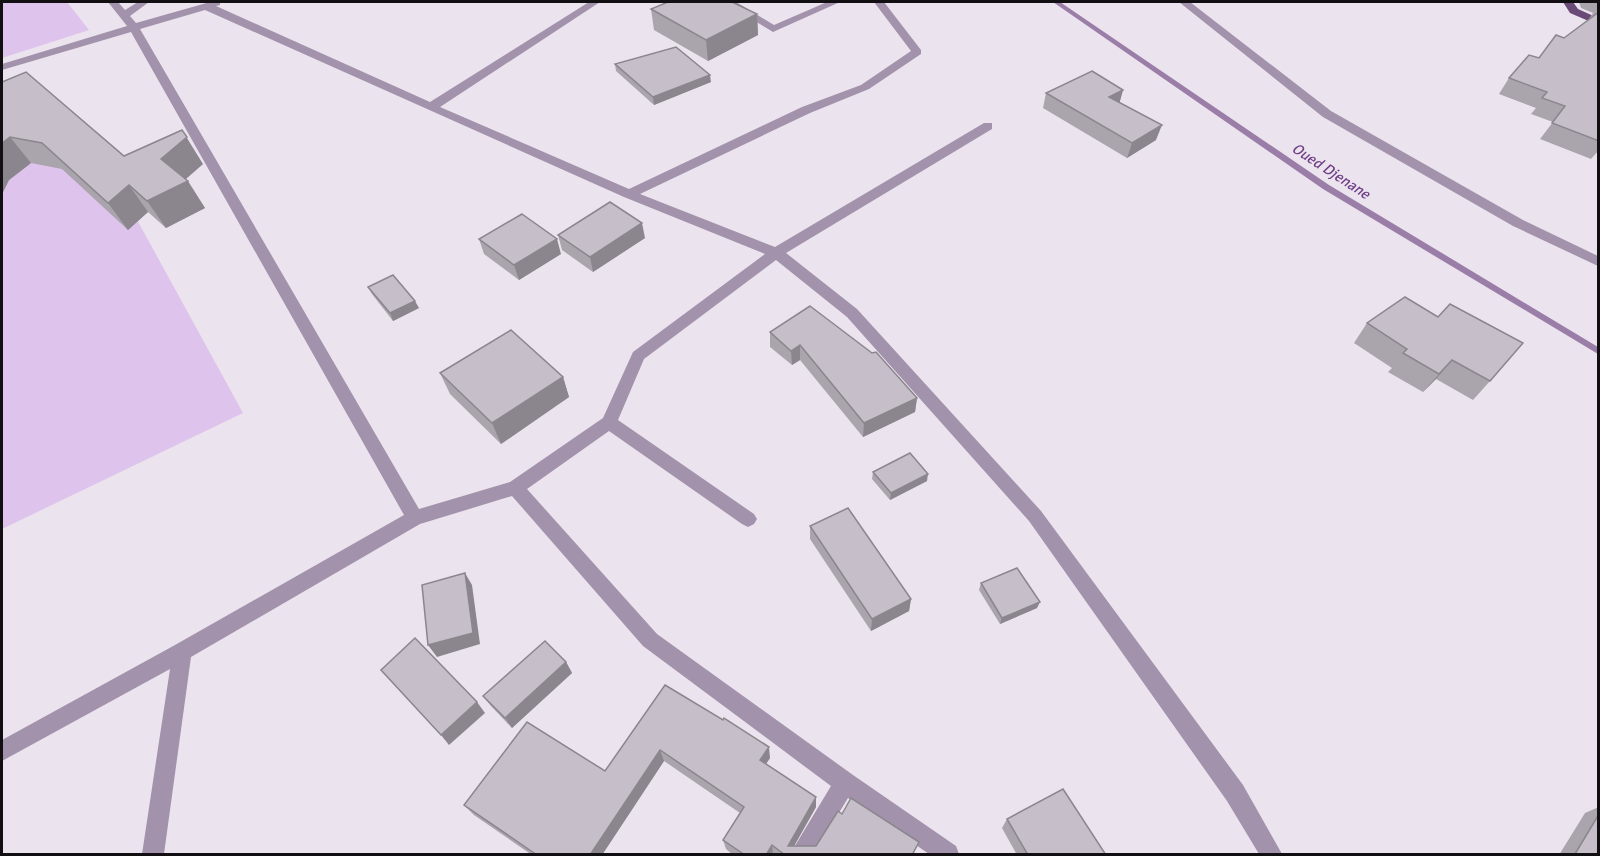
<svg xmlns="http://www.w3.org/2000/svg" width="1600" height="856" viewBox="0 0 1600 856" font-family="Signika,sans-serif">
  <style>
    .green { fill: #dec3ec }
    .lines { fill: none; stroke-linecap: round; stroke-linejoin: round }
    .stream { fill: #9b7ea8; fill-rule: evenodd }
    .minor { fill: #a392ab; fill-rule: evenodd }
    .primary { fill: #6a4b78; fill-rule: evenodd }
    .wall { fill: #aaa4ad }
    .shaded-wall { fill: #8b868d }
    .building { fill: #c6bfc9; stroke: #8b868d; stroke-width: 1.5 }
    .labels { text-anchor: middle; stroke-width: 4.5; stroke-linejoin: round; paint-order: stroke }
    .far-water-label { font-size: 15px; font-style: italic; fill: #703f86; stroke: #ebe4ee }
  </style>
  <rect width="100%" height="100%" fill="#ebe4ee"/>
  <g class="green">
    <path d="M2 2H67L89 30 2 58Z"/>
    <path d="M85 125 243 413 2 529V154Z"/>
  </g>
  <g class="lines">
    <path class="stream" d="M1053 2H1060L1329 185 1598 347V354L1323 189Z"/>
    <g class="minor">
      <path d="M108 2H118L125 10 138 2H149L130 16 136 23 210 2H220V5L216 6 430 102 589 2H600L440 107 629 189 802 107 861 85 911 51 874 2H884L921 50V54L869 89 810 113 640 194 775 247 984 123H992V129L786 253 857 309 1041 511 1243 785 1282 854H1259L1227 801 1029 521 847 317 776 260 644 359 618 420 754 514 757 519 754 524 748 527 742 524 609 431 527 489 657 634 853 775 956 846 959 854H929L848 798 814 854H790L831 786 643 646 512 496 420 524 191 657 164 854H142L170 669 2 761V740L175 645 404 515 131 32 2 70V64L127 26ZM205 10 624 197 765 254 633 352 603 418 510 482 419 509 140 29Z"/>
      <path d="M724 2H736L774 25 827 2H840L773 32Z"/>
      <path d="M1179 2H1190L1331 111 1523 220 1598 256V266L1513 226 1323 117Z"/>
    </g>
    <path class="primary" d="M1563 2H1573L1578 9 1598 18V25L1570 13Z"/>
  </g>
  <g class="wall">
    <path d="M1579 2H1599V150L1591 159 1540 139 1553 122 1531 114 1536 108 1499 94 1509 78 1539 58 1588 20 1593 13 1581 8Z"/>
    <path d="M651 9 757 14 758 35 708 61 654 30Z"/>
    <path d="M615 64 711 82 654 105 616 71Z"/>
    <path d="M2 82 124 156 203 164 185 179 205 208 166 228 148 212 128 230 62 169 31 163 9 180 3 192Z"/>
    <path d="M1123 90 1119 102 1156 140 1127 158 1043 108 1046 93Z"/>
    <path d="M558 235 645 238 593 272 562 250Z"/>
    <path d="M479 239 561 254 519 280 484 254Z"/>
    <path d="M368 287 419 308 393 321 372 294Z"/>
    <path d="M1405 297 1490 381 1473 400 1436 379 1423 392 1388 372 1392 368 1354 343 1367 323Z"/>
    <path d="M770 332 917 398 915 412 863 437 800 360 792 365 770 347Z"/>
    <path d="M440 373 563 377 569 397 501 444 450 394Z"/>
    <path d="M873 472 927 481 890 500 872 479Z"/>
    <path d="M810 526 911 599 909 611 871 631 810 539Z"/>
    <path d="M981 583 1037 608 1000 624 979 590Z"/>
    <path d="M566 662 572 673 512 728 491 706 483 696Z"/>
    <path d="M665 685 770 758 766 764 816 807 794 846H816L842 814 919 842 913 855H733L726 849 723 840 740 813 664 761 602 855H532L474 815 464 805 605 771Z"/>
    <path d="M1599 807V855H1559L1585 813Z"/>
    <path d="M1007 819 1106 855H1017L1002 828Z"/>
  </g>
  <g class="shaded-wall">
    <path d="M757 14 758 35 708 61 706 40Z"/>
    <path d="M710 75 711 82 654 105 653 97Z"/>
    <path d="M1123 90 1119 105 1109 97Z"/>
    <path d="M1162 125 1156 140 1127 158 1132 143Z"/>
    <path d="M182 130 203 164 178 186 161 159Z"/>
    <path d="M10 137 31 163 9 180 3 192H2V143Z"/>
    <path d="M188 181 205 208 166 228 147 201Z"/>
    <path d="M129 185 148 212 128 230 108 203Z"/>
    <path d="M642 223 645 238 593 272 590 257Z"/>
    <path d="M557 239 561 254 519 280 514 265Z"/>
    <path d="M415 301 419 308 393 321 390 313Z"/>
    <path d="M800 345V360L792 365 791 351Z"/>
    <path d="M1452 360 1436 379 1423 392 1439 374Z"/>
    <path d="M563 377 569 397 501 444 492 423Z"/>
    <path d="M917 398 915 412 863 437 864 423Z"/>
    <path d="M928 474 927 481 890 500 891 493Z"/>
    <path d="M465 573 472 585 480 644 437 657 428 645Z"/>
    <path d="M911 599 909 611 871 631 872 619Z"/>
    <path d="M1040 602 1037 608 1000 624 1002 618Z"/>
    <path d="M566 662 572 673 512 728 505 718Z"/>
    <path d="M477 702 485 713 449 745 441 735Z"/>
    <path d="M769 747 770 758 761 771 760 760Z"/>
    <path d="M660 750 664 761 602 855H590Z"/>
    <path d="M816 797V807L789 855 788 846Z"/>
    <path d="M772 845 773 855H766Z"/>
  </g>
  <g class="building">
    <path d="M668 2H732L757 14 706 40 651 9Z"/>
    <path d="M1599 12V141L1552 123 1565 106 1542 98 1547 92 1509 78 1529 55 1539 58 1556 35 1564 38Z"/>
    <path d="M676 47 710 75 653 97 615 64Z"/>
    <path d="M1092 71 1123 90 1109 97 1162 125 1132 143 1046 93Z"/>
    <path d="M26 72 124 156 182 130 187 137 161 159 188 181 147 201 129 185 108 203 42 143 10 137 2 143V82Z"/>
    <path d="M610 202 642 223 590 257 558 235Z"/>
    <path d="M522 214 557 239 514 265 479 239Z"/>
    <path d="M393 275 415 301 390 313 368 287Z"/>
    <path d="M1405 297 1438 317 1450 304 1523 343 1490 381 1452 360 1439 374 1403 353 1407 349 1367 323Z"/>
    <path d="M810 306 872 353 876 352 917 398 864 423 800 345 791 351 770 332Z"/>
    <path d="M511 330 563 377 492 423 440 373Z"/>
    <path d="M910 453 928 474 891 493 873 472Z"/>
    <path d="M848 508 911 599 872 619 810 526Z"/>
    <path d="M1017 568 1040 602 1002 618 981 583Z"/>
    <path d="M465 573 473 633 428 645 422 585Z"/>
    <path d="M415 638 477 702 441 735 381 670Z"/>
    <path d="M545 641 566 662 505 718 483 696Z"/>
    <path d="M665 685 723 720 724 718 769 747 760 760 816 797 788 846H816L838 811 842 814 851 798 919 842 912 855H785L772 845 766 855H745L723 840 744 807 660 750 590 855H537L464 805 527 722 605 771Z"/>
    <path d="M1063 789 1106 855H1028L1007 819Z"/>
    <path d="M1599 814V855H1576L1575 854Z"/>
  </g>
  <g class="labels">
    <g class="far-water-label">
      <text transform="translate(1331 171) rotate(33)" y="5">Oued Djenane</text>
    </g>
  </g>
  <rect width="1600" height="856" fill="none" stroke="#110f12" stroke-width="6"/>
</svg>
